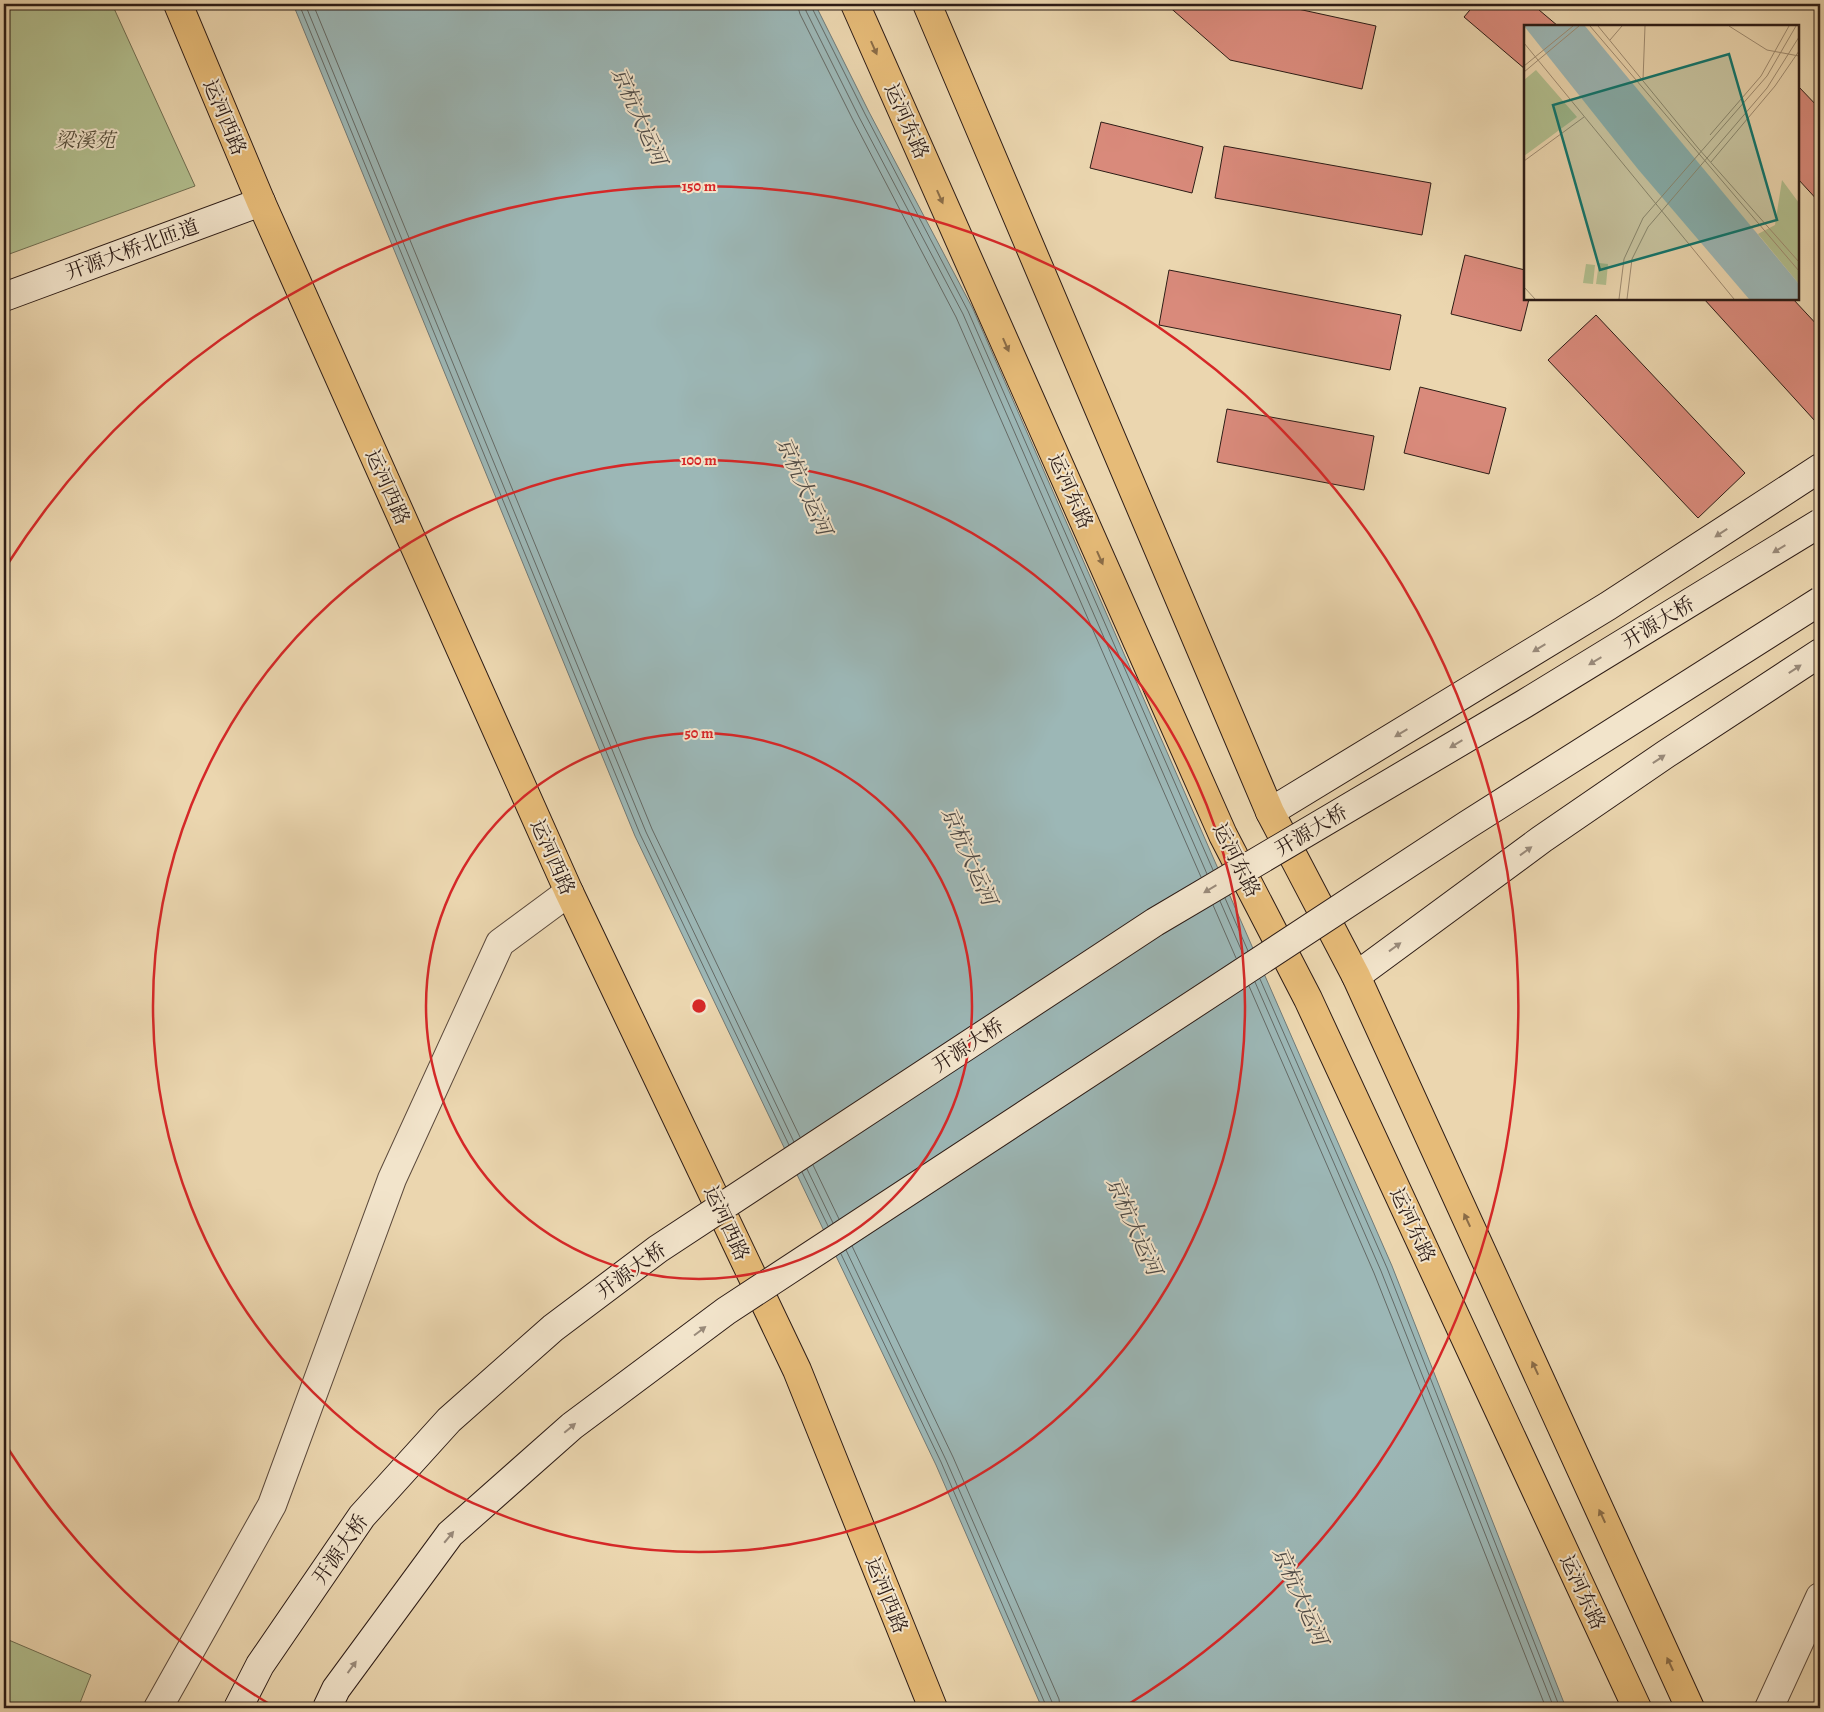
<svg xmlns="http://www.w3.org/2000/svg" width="1824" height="1712" viewBox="0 0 1824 1712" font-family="Alegreya,'Noto Serif SC',serif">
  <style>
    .green { fill: #b2bf8f; stroke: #706e52 }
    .water { fill: #9cb7b6; stroke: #707976 }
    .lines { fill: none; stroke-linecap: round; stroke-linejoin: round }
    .shore { stroke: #646a66; stroke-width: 1 }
    .building { fill: #d98a7b; stroke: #2d1c16 }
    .street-casing { stroke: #5c4a3c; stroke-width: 30 }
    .secondary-casing { stroke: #2d1c16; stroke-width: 30 }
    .primary-casing { stroke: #2d1c16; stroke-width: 30 }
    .street { stroke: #f2e4cb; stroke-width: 28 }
    .secondary { stroke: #f2e4cb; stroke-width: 28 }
    .primary { stroke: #e6bb78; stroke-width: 28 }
    .secondary-bridge-casing { stroke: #2d1c16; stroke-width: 30; stroke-linecap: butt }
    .secondary-bridge { stroke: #f2e4cb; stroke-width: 28 }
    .oneway { fill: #8a6c47 }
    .oneway2 { fill: #998a7a }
    .ring { fill: none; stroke: #d62828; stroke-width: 2.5 }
    .labels { text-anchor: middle; stroke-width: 4; stroke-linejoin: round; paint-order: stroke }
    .street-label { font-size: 20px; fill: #2d1c16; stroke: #f2e4cb }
    .park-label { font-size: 20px; font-style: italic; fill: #554d3a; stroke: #f2e4cb }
    .water-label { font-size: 21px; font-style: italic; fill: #4e4a46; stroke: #f2e4cb }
    .inset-road { fill: none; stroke: #9f8c72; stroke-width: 1 }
    .view { fill: #0f766e; fill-opacity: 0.15; stroke: #0f766e; stroke-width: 2.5 }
    .inset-edge { fill: none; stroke: #2d1c16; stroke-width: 2.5 }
    .centre { fill: #d62828; stroke: #f2e4cb; stroke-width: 2.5 }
    .ring-label { font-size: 15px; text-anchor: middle; font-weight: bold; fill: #d62828; stroke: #f2e4cb; stroke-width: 4; stroke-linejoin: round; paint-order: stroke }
  </style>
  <rect width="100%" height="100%" fill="#ebd6af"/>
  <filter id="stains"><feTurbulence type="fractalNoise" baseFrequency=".004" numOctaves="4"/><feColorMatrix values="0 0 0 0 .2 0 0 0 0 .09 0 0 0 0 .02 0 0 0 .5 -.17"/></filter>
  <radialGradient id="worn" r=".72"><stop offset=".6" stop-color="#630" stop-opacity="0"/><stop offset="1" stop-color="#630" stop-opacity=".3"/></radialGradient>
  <g class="green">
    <path d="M4 4H112L195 186 4 256Z"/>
    <path d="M4 1638 91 1675 78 1708H4Z"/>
  </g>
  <path class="water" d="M293 4H815L869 112 973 309 1392 1266 1566 1708H1042L936 1465 635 836Z"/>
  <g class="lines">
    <g class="shore">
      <path d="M299 4 640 834 789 1145"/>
      <path d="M305 4 646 832 794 1142"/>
      <path d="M313 4 652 829 800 1137"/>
      <path d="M797 4 800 14 853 120 956 317 1201 877"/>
      <path d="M805 4 806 11 859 117 963 314 1207 874"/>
      <path d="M811 4 812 8 865 114 968 311 1213 870"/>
      <path d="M1225 898 1248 951"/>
      <path d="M1220 901 1243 954"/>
      <path d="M1213 905 1236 958"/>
      <path d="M1260 979 1387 1268 1560 1708"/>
      <path d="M1255 982 1381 1271 1554 1708"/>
      <path d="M1249 986 1374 1273 1546 1708"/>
      <path d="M813 1165 839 1219"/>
      <path d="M807 1169 833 1223"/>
      <path d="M802 1172 828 1226"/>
      <path d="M852 1246 953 1457 1059 1699 1060 1708"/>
      <path d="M846 1250 946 1460 1052 1702 1053 1708"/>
      <path d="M841 1254 941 1462 1047 1708"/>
    </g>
  </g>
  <g class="building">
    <path d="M1166 4H1275L1376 26 1362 89 1230 60Z"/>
    <path d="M1475 4H1532L1558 26H1525V69L1464 17Z"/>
    <path d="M1798 86 1820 109V203L1798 179Z"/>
    <path d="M1101 122 1203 147 1192 193 1090 168Z"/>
    <path d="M1224 146 1431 183 1422 235 1215 198Z"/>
    <path d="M1465 255 1525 270V299H1529L1521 331 1451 314Z"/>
    <path d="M1169 270 1401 315 1390 370 1159 325Z"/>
    <path d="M1704 299H1793L1820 328V416L1815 421Z"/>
    <path d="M1596 315 1745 473 1698 518 1548 360Z"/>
    <path d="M1420 387 1506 408 1489 474 1404 453Z"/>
    <path d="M1227 409 1374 436 1364 490 1217 462Z"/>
  </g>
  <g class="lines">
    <defs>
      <g id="street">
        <path d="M158 1708 272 1505 392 1179 500 943 569 892"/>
        <path d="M1769 1708 1820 1597"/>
      </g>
      <g id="secondary">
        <path d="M4 297 261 202"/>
        <path d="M1270 812 1608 606 1820 468"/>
        <path d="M1356 976 1542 839 1666 754 1820 653"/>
      </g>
      <g id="primary">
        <path d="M178 4 261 202 569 892 797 1370 933 1708"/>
        <path d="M855 4 1223 835 1308 999 1637 1708"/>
        <path d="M927 4 1270 812 1356 976 1690 1708"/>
      </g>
    </defs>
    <use href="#street" class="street-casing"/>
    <use href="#secondary" class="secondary-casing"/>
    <use href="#primary" class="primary-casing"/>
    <use href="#street" class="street"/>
    <use href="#secondary" class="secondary"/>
    <use href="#primary" class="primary"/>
    <defs>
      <g id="secondary-bridge">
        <path d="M238 1708 260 1665 362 1516 449 1420 553 1328 658 1249 1155 922 1524 704 1820 523"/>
        <path d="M327 1708 336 1689 450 1534 572 1426 726 1311 1467 825 1820 601"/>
      </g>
    </defs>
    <use href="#secondary-bridge" class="secondary-bridge-casing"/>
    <use href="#secondary-bridge" class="secondary-bridge"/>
  </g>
  <defs><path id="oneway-solid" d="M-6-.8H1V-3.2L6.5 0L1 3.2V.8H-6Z" transform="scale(1.25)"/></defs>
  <g class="oneway">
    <use href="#oneway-solid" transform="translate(874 48) rotate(66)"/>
    <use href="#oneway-solid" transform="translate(940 197) rotate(66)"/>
    <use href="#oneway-solid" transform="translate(1006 345) rotate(66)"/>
    <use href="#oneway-solid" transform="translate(1100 558) rotate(66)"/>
    <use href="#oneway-solid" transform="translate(1467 1220) rotate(-115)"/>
    <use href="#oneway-solid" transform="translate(1535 1368) rotate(-115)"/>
    <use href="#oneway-solid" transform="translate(1602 1516) rotate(-115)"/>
    <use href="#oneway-solid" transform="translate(1670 1664) rotate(-115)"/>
  </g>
  <g class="oneway2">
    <use href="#oneway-solid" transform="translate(1721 533) rotate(147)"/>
    <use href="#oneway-solid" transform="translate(1779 549) rotate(149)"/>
    <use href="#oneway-solid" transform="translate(1539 648) rotate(149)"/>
    <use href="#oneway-solid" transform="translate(1595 661) rotate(149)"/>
    <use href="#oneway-solid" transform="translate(1795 669) rotate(-33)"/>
    <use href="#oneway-solid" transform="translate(1401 733) rotate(149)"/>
    <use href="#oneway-solid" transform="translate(1456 744) rotate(149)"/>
    <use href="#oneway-solid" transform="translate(1659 759) rotate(-34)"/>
    <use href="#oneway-solid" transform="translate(1526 851) rotate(-36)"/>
    <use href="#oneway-solid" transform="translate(1210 889) rotate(149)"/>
    <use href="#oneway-solid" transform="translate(1395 947) rotate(-36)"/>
    <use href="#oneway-solid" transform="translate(700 1331) rotate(-37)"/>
    <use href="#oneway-solid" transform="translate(570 1428) rotate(-40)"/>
    <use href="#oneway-solid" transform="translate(449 1537) rotate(-50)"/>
    <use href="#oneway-solid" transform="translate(352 1667) rotate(-54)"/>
  </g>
  <g class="ring">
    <circle cx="699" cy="1006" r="273"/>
    <circle cx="699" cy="1006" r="546"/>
    <path d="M271 1705A820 820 0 0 1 7 1447M7 565A820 820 0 1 1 1127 1705"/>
  </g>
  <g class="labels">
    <g class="street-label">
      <text transform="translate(225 117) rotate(67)" y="7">运河西路</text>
      <text transform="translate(907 121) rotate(66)" y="7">运河东路</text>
      <text transform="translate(132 249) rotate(-20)" y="7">开源大桥北匝道</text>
      <text transform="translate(388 487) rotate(66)" y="7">运河西路</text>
      <text transform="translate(1071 491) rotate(66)" y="7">运河东路</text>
      <text transform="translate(1658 622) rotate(-31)" y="7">开源大桥</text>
      <text transform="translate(1311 830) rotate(-31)" y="7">开源大桥</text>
      <text transform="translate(553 857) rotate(66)" y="7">运河西路</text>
      <text transform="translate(1237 860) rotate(63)" y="7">运河东路</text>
      <text transform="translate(968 1045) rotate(-33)" y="7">开源大桥</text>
      <text transform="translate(727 1223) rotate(65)" y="7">运河西路</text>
      <text transform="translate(1413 1225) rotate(65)" y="7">运河东路</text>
      <text transform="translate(631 1270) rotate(-36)" y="7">开源大桥</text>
      <text transform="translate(340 1549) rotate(-55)" y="7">开源大桥</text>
      <text transform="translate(1583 1592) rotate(65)" y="7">运河东路</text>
      <text transform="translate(887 1595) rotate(68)" y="7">运河西路</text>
    </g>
    <g class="park-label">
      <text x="85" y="147">梁溪苑</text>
    </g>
    <g class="water-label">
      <text transform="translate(639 116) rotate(66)" y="7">京杭大运河</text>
      <text transform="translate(804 486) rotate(66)" y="7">京杭大运河</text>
      <text transform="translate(969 856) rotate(66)" y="7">京杭大运河</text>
      <text transform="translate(1134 1226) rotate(66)" y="7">京杭大运河</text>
      <text transform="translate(1300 1596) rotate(66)" y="7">京杭大运河</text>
    </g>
  </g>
  <g transform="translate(1524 25)">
    <rect width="275" height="275" fill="#ebd6af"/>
    <path d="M12 45 53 92 0 131V55ZM258 155 275 178V259L234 209 251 200ZM75 238 84 239 82 260 72 259ZM62 239 71 240 69 259 59 258Z" fill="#b2bf8f"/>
    <path d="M0 1H61L275 259V274H225L113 143Z" fill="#9cb7b6"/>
    <path class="inset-road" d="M66 1 275 246M74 1 174 123 275 237M205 1 243 25 275 31M86 15 98 1M0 18 210 274M0 41 49 1M0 47 55 1M119 55 121 1M186 110 237 51 265 1M0 136 60 92M187 137 251 61 275 26M0 262 11 274M95 274 100 234 119 193 243 51 272 1M103 274 108 234 124 202 243 63 275 12"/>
    <path class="view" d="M205 29 253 195 76 245 29 80Z"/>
    <rect width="275" height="275" class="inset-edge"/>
  </g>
  <circle cx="699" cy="1006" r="8" class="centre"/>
  <g class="ring-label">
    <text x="699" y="191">150 m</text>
    <text x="699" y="465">100 m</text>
    <text x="699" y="738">50 m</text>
  </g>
  <rect width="1824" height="1712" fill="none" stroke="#ebd6af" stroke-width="20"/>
  <rect x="5" y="5" width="1814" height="1702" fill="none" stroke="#2d1c16" stroke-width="2.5"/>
  <rect x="10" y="10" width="1804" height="1692" fill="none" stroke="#2d1c16"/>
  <rect width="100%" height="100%" filter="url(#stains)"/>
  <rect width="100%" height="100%" fill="url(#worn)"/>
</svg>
